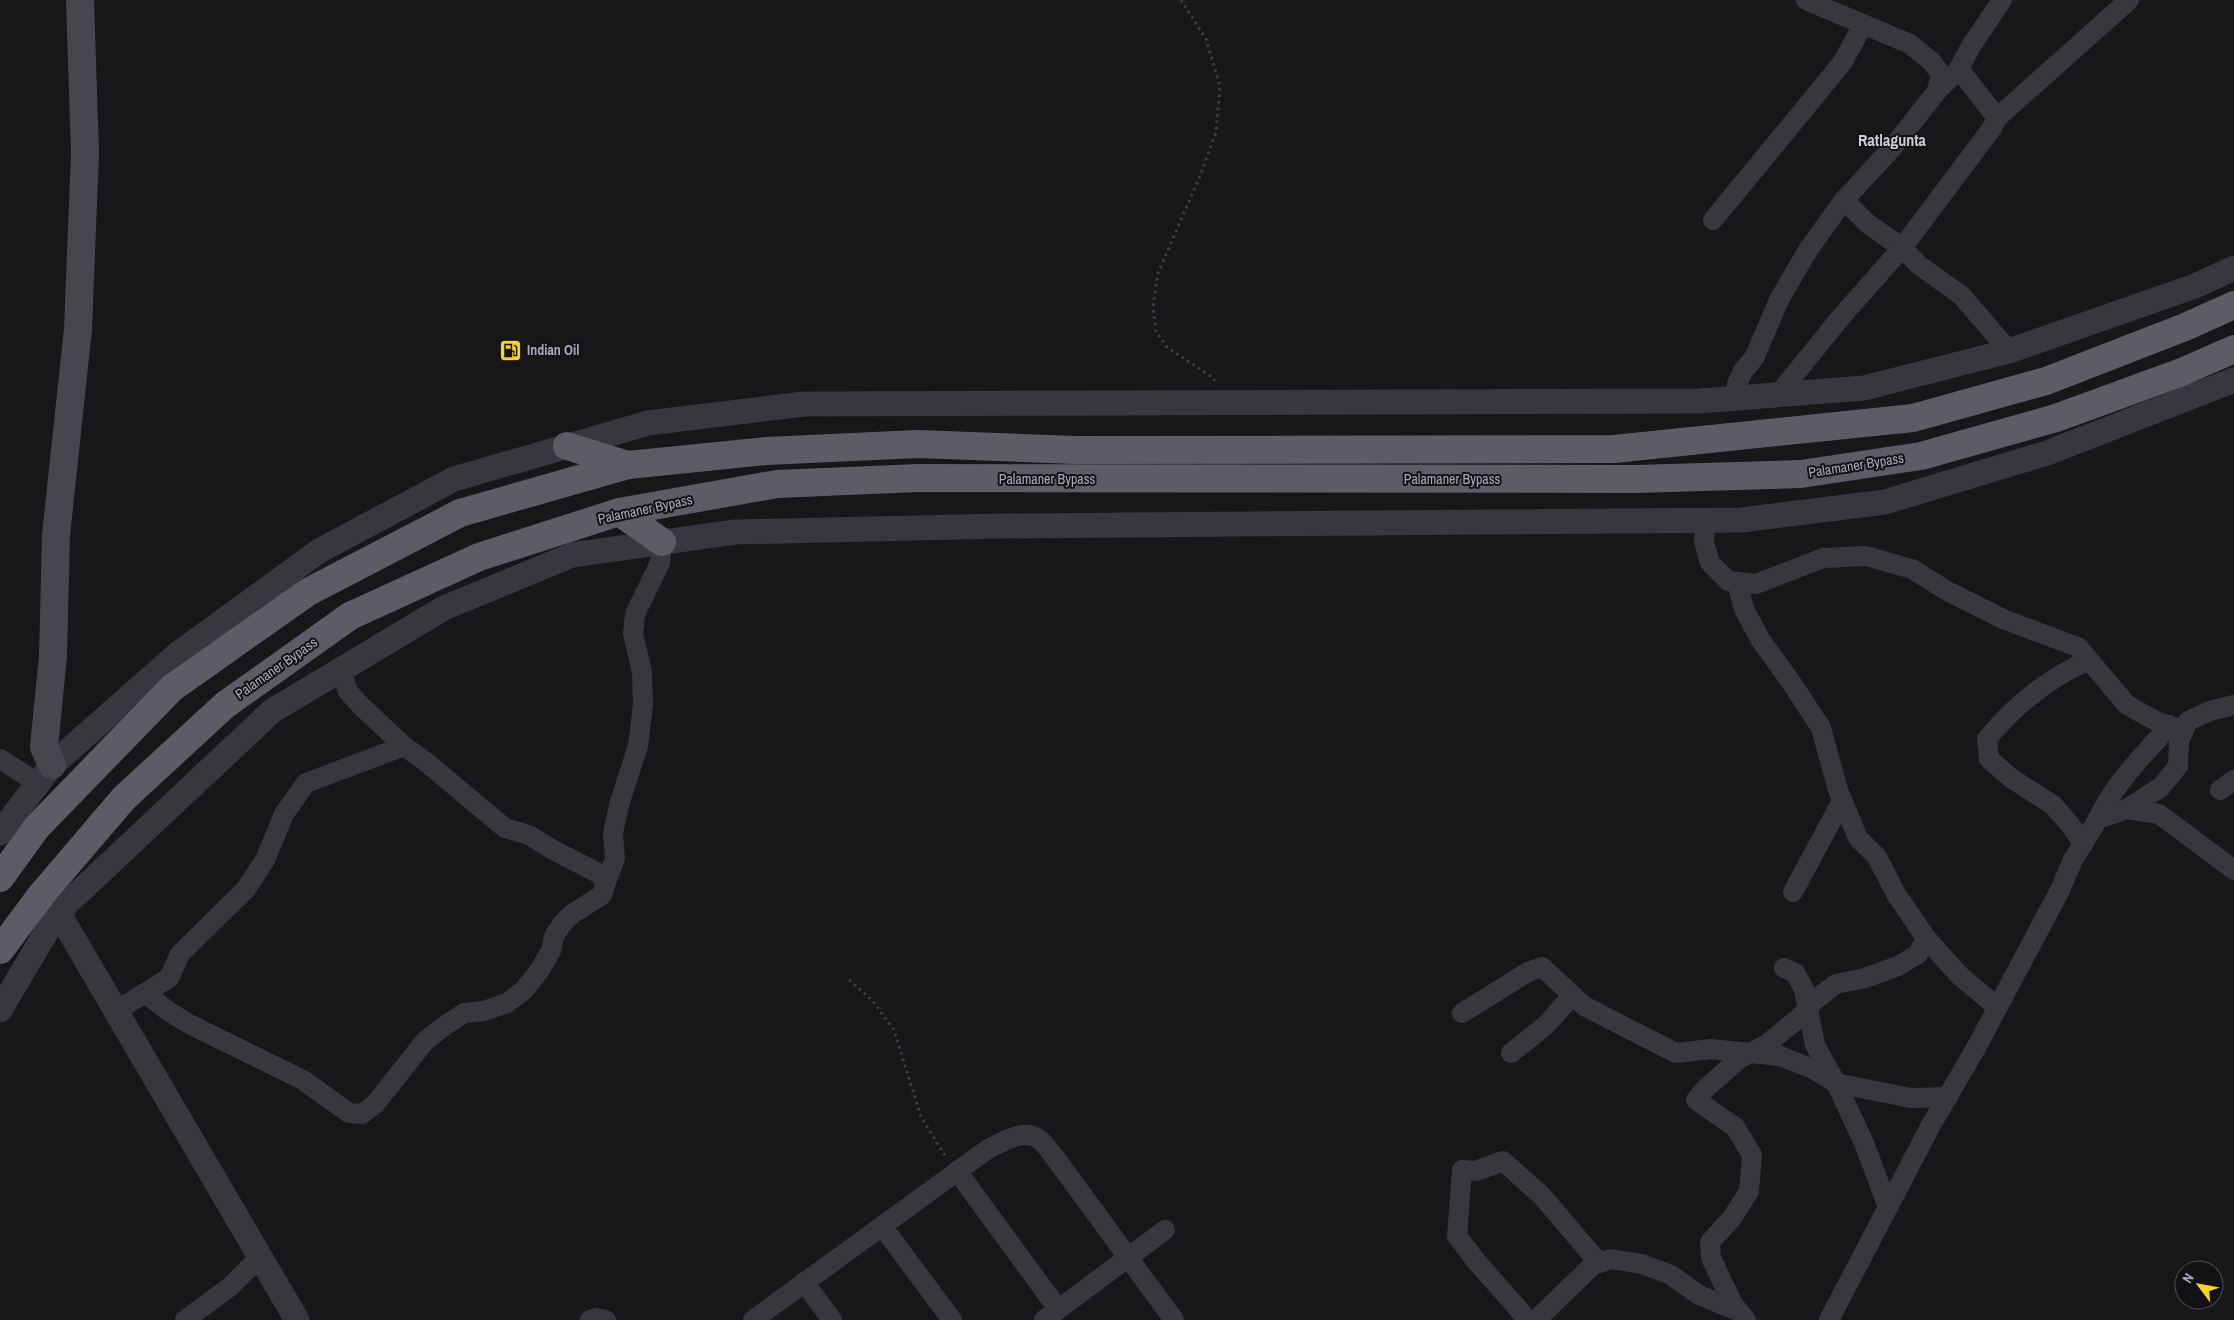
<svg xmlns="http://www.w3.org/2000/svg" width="2234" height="1320" viewBox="0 0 2234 1320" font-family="'Archivo Narrow',sans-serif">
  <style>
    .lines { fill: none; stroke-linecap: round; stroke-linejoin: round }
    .path { stroke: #3d3e45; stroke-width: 3; stroke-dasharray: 2.5 4; stroke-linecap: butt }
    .minor { stroke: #37373e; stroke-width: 20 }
    .tertiary { stroke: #37373e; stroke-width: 25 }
    .secondary { stroke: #45464e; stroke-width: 28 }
    .trunk { stroke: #5b5c66; stroke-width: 28 }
    .labels { text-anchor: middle; stroke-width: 4; stroke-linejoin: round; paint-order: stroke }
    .poi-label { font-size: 14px; font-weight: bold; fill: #a8abb9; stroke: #121114; text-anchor: start }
    .street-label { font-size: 14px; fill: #a8abb9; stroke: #121114 }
    .quarter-label { font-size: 16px; font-weight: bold; fill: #c9cbd5; stroke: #121114 }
  </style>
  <rect width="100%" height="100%" fill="#171619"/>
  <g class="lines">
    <g class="path">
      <path d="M1181 0 1206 39 1220 86 1216 132 1200 176 1158 273 1153 306 1156 332 1167 347 1212 377 1215 381"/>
      <path d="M849 980 872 1000 894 1030 921 1117 946 1157"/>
    </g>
    <g class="minor">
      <path d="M1959 69 1971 46 2002 0"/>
      <path d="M1937 91 1959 69 1997 118"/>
      <path d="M1844 200 1867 223 1902 248 1992 128 1997 118 2129 0"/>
      <path d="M1713 220 1842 63 1863 25"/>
      <path d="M1778 395 1841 317 1902 248 1919 265 1962 296 2009 351"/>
      <path d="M1735 399 1737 384 1743 371 1754 358 1780 298 1808 250 1844 200 1893 147 1937 91 1941 75 1932 62 1910 44 1806 0"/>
      <path d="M1705 520 1704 542 1710 563 1728 581 1756 584 1823 558 1866 556 1912 569 1949 592 2003 619 2078 647 2127 705 2158 722 2184 730"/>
      <path d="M1737 582 1744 609 1760 639 1793 685 1821 728 1838 790 1858 838 1877 857 1896 894 1926 938 1959 975 1997 1007"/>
      <path d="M342 669 347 690 359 704 404 746"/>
      <path d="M0 759 38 783"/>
      <path d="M2220 790 2234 780"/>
      <path d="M2127 809 2161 787 2178 766 2179 741 2188 721 2210 711 2234 705"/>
      <path d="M2098 819C2115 782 2144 755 2170 725"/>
      <path d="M2083 844 2071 826 2053 805 2011 778 1989 759 1987 739C2014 706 2049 678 2089 660"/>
      <path d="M606 882 615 859 613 833 619 805 638 746 643 704 642 672 633 634 635 614 660 563 662 542"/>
      <path d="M1793 892 1842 801"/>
      <path d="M1784 968 1795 973 1804 989 1815 1045 1836 1083 1864 1143 1888 1207"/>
      <path d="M116 1011 169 978 180 954 246 889 265 860 284 814 306 783 404 746 426 762 505 828 529 835 553 850 598 873 606 882 602 895 572 914 562 924 554 936 551 951 539 971 524 990 507 1003 484 1011 464 1013 443 1027 425 1041 375 1104 362 1114 349 1113 303 1080 191 1025 168 1011 145 993"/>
      <path d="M1462 1013 1528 972 1542 967 1584 1006 1676 1053 1711 1049 1780 1056 1813 1069 1836 1083 1911 1098 1948 1097"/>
      <path d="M1511 1053 1546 1025 1572 996"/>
      <path d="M957 1171 1058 1309"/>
      <path d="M882 1226 952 1320"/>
      <path d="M804 1282 832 1320"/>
      <path d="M185 1320 231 1286 260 1257"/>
      <path d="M590 1320 596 1318 606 1320"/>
      <path d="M753 1320 988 1149C1003 1142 1025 1127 1040 1140 1046 1145 1051 1153 1056 1159L1174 1320"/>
      <path d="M1044 1320 1165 1230"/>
      <path d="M1528 1320 1476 1261 1457 1236 1462 1170 1476 1171 1503 1161 1542 1196 1599 1263"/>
      <path d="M1536 1320 1593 1265 1611 1259 1642 1264 1671 1275 1699 1295 1738 1311"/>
      <path d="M1746 1320 1733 1304 1711 1258 1710 1242 1732 1218 1749 1191 1752 1155 1735 1127 1696 1100 1705 1089 1739 1059 1767 1044 1800 1017 1815 1000 1836 984 1865 978 1898 966 1918 954 1926 938"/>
      <path d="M1829 1320 1931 1125 1976 1048 2060 890 2073 860 2098 819 2127 809 2159 814 2234 870"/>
    </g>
    <g class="tertiary">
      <path d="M0 833 52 765 179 653 319 551 454 479 648 423 804 404 1700 401 1864 388 2009 351 2195 286 2234 268"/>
      <path d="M58 912 297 1320"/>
      <path d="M0 1010 58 912 272 711 444 608 572 555 735 532 1002 526 1742 520 1885 502 2047 453 2234 380"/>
    </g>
    <path class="secondary" d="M52 765 44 747 53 656 56 535 78 329 85 153 80 0"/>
    <g class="trunk">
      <path d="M567 446 628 465"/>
      <path d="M619 512 662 542"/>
      <path d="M0 878 37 827 172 688 308 592 460 513 628 465 766 451 918 444 1075 450 1614 449 1913 418 2046 381 2185 327 2234 305"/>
      <path d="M0 950 42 894 124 798 225 705 350 616 479 557 619 512 777 484 918 478 1636 479 1801 474 1921 456 2056 418 2182 372 2234 349"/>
    </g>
  </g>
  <defs>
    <symbol id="fuel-square" viewBox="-11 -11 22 22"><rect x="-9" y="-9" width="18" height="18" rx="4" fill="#f7d130" stroke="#121114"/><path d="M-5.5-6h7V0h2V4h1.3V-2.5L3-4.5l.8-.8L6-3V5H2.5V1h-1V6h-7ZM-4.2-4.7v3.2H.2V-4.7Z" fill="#111"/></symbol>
  </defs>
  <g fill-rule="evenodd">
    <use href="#fuel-square" x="498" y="338" width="25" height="25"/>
  </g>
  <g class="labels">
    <g class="poi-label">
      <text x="527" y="355">Indian Oil</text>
    </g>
    <g class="street-label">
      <text transform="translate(1856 465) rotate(-9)" y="5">Palamaner Bypass</text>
      <text x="1047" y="484">Palamaner Bypass</text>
      <text x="1452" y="484">Palamaner Bypass</text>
      <text transform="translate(645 509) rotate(-12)" y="5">Palamaner Bypass</text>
      <text transform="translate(276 668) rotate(-35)" y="5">Palamaner Bypass</text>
    </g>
    <g class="quarter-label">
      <text x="1892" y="146">Ratlagunta</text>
    </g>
  </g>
  <g transform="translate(2199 1285) rotate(302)"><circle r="24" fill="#121114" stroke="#4e4f56"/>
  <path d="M0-4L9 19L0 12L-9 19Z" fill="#f7d130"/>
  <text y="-8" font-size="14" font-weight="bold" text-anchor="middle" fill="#a8abb9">N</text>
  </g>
</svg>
